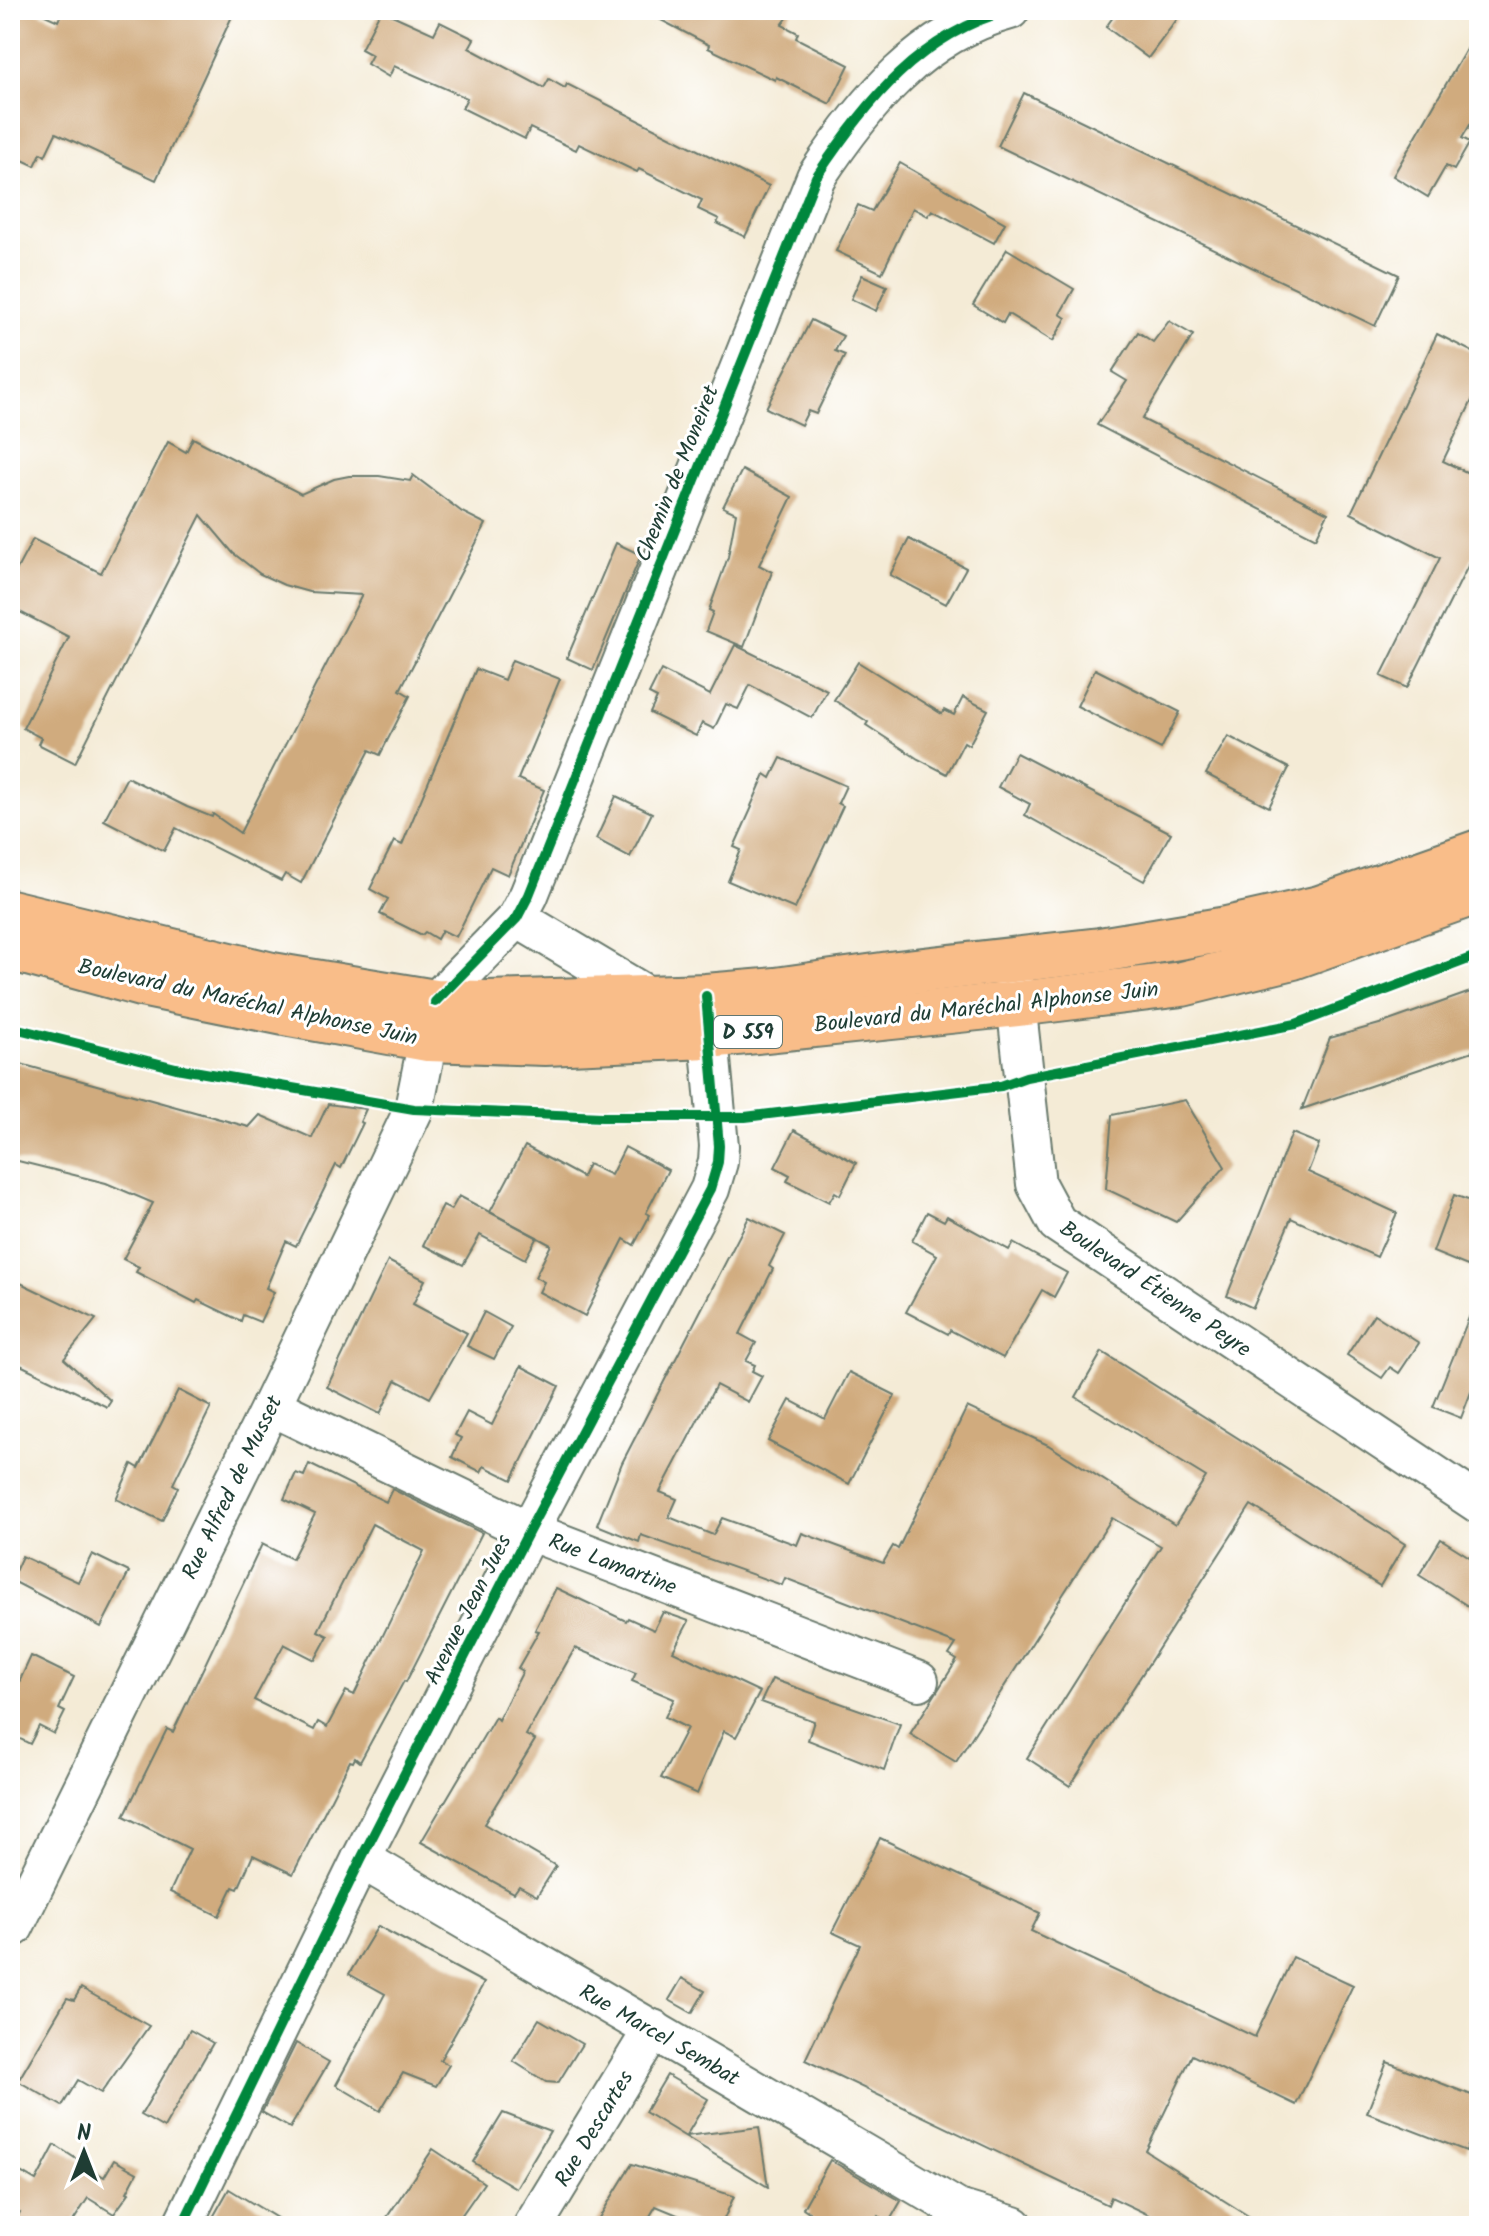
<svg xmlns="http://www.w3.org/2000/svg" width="1489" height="2236" viewBox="0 0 1489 2236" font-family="Kalam,sans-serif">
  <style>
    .building { fill: #d0ab7e; fill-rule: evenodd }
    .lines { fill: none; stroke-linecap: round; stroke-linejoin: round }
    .minor-casing { stroke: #6a7a6d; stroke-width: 42 }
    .major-casing { stroke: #6a7a6d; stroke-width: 48 }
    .minor { stroke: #fff; stroke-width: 38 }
    .major { stroke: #f9bd89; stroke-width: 44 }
    .cycleway-casing { stroke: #fff; stroke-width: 15 }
    .cycleway { stroke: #00873e; stroke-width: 10 }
    .labels { text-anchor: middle; stroke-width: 6; stroke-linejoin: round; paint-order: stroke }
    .shield { fill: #fff; stroke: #627771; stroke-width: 2 }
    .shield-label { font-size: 20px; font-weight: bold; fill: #1f3d34 }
    .street-label { font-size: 22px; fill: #1f3d34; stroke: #fff }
  </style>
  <rect width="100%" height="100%" fill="#fff"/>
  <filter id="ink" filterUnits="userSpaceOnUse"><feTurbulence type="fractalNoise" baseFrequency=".0125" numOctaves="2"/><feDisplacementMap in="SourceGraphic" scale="16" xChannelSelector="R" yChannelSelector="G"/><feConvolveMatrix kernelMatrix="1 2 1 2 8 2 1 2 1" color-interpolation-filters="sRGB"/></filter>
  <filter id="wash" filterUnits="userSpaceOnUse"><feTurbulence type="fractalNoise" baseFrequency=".006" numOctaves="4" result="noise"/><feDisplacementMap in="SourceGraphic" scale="32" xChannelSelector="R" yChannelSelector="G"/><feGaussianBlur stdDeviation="1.8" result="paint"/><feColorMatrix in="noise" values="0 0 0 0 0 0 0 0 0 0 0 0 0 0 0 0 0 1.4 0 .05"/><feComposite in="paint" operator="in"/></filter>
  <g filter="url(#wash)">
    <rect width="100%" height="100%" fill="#f4ebd6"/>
    <g id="blocks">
      <g class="building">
        <path d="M10 10H34L58 21 63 10H235L156 180 56 133 45 156 41 153 35 166 10 154Z"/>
        <path d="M381 10 434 34 440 22 474 39 469 48 544 88 549 79 565 88 567 84 769 186 745 237 717 223 719 219 698 209 702 200 639 169 637 172 579 144 576 150 530 128 525 139 462 108 467 98 394 66 389 77 367 64 372 55 361 49Z"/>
        <path d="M642 10H793L782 25 798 33 796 38 849 65 830 104 776 77 775 80 708 48 709 45Z"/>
        <path d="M1118 10H1184L1148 58 1106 27Z"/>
        <path d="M1479 27V110L1462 138 1470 142 1454 170 1446 166 1428 197 1393 176Z"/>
        <path d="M1024 93 1399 275 1375 326 998 146Z"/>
        <path d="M900 163 1005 223 994 243 932 210 928 216 913 208 882 273 836 251 858 205 872 211Z"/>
        <path d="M1007 249 1074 289 1060 314 1066 318 1053 341 1008 314 1003 323 973 305Z"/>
        <path d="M862 275 887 286 876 311 851 299Z"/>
        <path d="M811 320 843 336 835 351 845 355 816 414 808 411 801 425 766 408Z"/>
        <path d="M1169 321 1193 335 1142 419 1328 513 1316 538 1097 425 1127 381 1112 372 1138 332 1153 342Z"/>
        <path d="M1437 334 1479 355V386L1443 461 1479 478V544L1407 688 1381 676 1440 558 1351 513Z"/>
        <path d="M193 438 301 494 334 479 349 476H379L410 481 413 475 462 512 486 524 400 690 410 696 380 755 370 750 301 883 285 874 281 881 176 828 164 851 104 820 127 777 187 807 212 817 213 814 240 833 362 595 309 592 284 585 260 574 233 553 201 515 75 763 38 744 41 738 23 728 69 637 10 607V582L33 539 101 573 168 442 186 452Z"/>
        <path d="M742 470 792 497 759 565 772 572 744 647 706 631 713 612 709 610 728 557 736 513 723 507Z"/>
        <path d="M909 539 966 568 946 604 890 575Z"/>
        <path d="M616 543 641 555 593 670 567 658Z"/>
        <path d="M735 645 827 690 812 718 750 685 738 709 726 704 714 729 702 723 696 736 650 713 657 698 649 694 661 670 710 695Z"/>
        <path d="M512 660 560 679 518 779 544 790 508 875 491 867 456 937 442 930 437 939 425 932 422 935 380 914 388 899 370 889 394 841 402 845 476 669 504 680Z"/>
        <path d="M858 662 942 714 944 710 954 715 963 697 988 710 969 745 964 742 947 774 918 759 866 725 868 722 834 700Z"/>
        <path d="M1095 669 1180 712 1161 749 1077 706Z"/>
        <path d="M1228 736 1289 768 1269 807 1206 774Z"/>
        <path d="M1016 753 1171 833 1144 881 1025 815 1030 804 998 787Z"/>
        <path d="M781 758 846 786 838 803 843 806 795 909 728 881 741 850 734 847 752 807 751 806 765 774 771 778Z"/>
        <path d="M616 796 652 813 630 857 596 839Z"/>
        <path d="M1479 989V1049L1302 1109 1330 1038 1383 1023Z"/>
        <path d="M10 1061 249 1127 260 1115 312 1138 328 1104 366 1109 360 1122 363 1123 341 1168 336 1165 296 1246 286 1241 266 1288 274 1292 260 1322 243 1315 241 1321 198 1300 196 1303 136 1272 139 1267 123 1259 153 1203 106 1183 10 1159Z"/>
        <path d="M1185 1100 1225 1167 1176 1222 1106 1189 1112 1115Z"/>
        <path d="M794 1130 856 1163 840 1195 835 1192 829 1202 787 1181 790 1175 775 1167Z"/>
        <path d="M1292 1133 1319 1144 1308 1172 1397 1213 1377 1257 1291 1218 1253 1308 1227 1296Z"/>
        <path d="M525 1146 582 1177 588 1164 611 1175 625 1147 668 1170 646 1213 650 1215 634 1245 624 1239 585 1316 539 1292 544 1282 535 1277 551 1245 490 1212Z"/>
        <path d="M1454 1195 1479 1204V1253L1470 1267 1433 1252Z"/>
        <path d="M459 1196 537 1237 525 1259 480 1235 463 1265 423 1245 443 1206 451 1210Z"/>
        <path d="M927 1212 944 1221 947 1216 1009 1250 1013 1243 1067 1273 1054 1297 1042 1290 1003 1358 950 1330 948 1334 906 1312 937 1255 912 1241Z"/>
        <path d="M749 1217 785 1235 769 1266 773 1269 740 1334 756 1343 746 1361 755 1365 752 1371 762 1376 748 1402 716 1385 660 1492 677 1499 669 1517 713 1535 722 1518 797 1545 802 1533 883 1563 893 1546 898 1549 967 1407 1048 1445 1175 1525 1206 1477 1076 1397 1102 1352 1405 1544 1380 1586 1251 1505 1070 1786 1027 1758 1161 1546 1112 1518 956 1762 910 1734 957 1660 949 1655 956 1644 785 1578 782 1585 641 1535 639 1542 597 1525 622 1463Z"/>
        <path d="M388 1261 425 1280 413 1304 467 1333 430 1398 396 1380 380 1414 327 1387Z"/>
        <path d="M10 1278 96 1319 64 1359 111 1401 107 1407 10 1360Z"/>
        <path d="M1478 1295 1479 1371 1461 1418 1433 1407Z"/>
        <path d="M484 1312 511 1327 494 1359 467 1346Z"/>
        <path d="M1374 1314 1419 1343 1399 1373 1390 1367 1382 1378 1347 1355Z"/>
        <path d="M521 1366 559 1386 512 1480 484 1466 481 1472 452 1457 461 1438 455 1435 467 1412 492 1425Z"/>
        <path d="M849 1372 895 1395 849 1484 768 1441 790 1400 825 1419Z"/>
        <path d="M178 1390 211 1407 173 1484 178 1487 162 1521 116 1499 132 1464 139 1468Z"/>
        <path d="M309 1464 386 1502 392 1489 482 1533 406 1682 404 1681 360 1762 355 1758 353 1762 350 1761 293 1874 253 1855 238 1889 233 1887 219 1916 170 1892 190 1849 124 1816 167 1729 173 1732 262 1544 292 1559 315 1514 284 1499 296 1473 304 1476ZM372 1524 424 1551 354 1695 346 1691 327 1727 318 1722 314 1730 254 1700 284 1644 315 1660 328 1636 318 1631Z"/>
        <path d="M1441 1539 1479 1563V1613L1419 1575Z"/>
        <path d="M92 1554 129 1572 101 1627 11 1580 22 1556 78 1582Z"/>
        <path d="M556 1588 626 1621 628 1618 654 1630 663 1612 689 1621 673 1651 760 1692 736 1737 724 1731 697 1794 661 1778 687 1728 665 1717 674 1699 632 1681 636 1673 575 1648 526 1735 535 1740 484 1824 556 1866 537 1896 519 1886 514 1893 421 1842 495 1717 498 1720 523 1671 518 1668 539 1631 535 1630Z"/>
        <path d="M31 1656 74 1677 59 1709 65 1712 54 1734 39 1726 30 1744 10 1734V1702Z"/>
        <path d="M772 1679 900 1724 884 1770 808 1740 814 1721 761 1702Z"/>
        <path d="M880 1838 1040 1913 1031 1931 1255 2037 1293 1957 1353 1985 1296 2105 1192 2055 1146 2151 1264 2226H1172L1111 2197 1108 2205 805 2060 860 1945 832 1932Z"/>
        <path d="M378 1926 484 1983 440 2060 449 2065 436 2086 403 2073 380 2111 336 2085 385 1994 349 1974Z"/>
        <path d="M682 1978 705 1991 692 2013 669 2000Z"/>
        <path d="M81 1988 149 2026 101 2093 78 2080 62 2106 18 2081 67 1998 74 2000Z"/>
        <path d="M539 2019 582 2044 558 2083 546 2082 513 2061Z"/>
        <path d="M190 2030 213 2043 164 2128 141 2115Z"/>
        <path d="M296 2043 329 2062 290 2128 262 2112Z"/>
        <path d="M1387 2062 1479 2098V2119L1466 2151 1367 2113Z"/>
        <path d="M667 2075 708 2099 686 2136 759 2127 768 2187 645 2112Z"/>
        <path d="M503 2113 550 2131 516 2188 473 2162Z"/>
        <path d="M55 2145 104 2177 114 2160 137 2173 127 2192 129 2193 114 2214 88 2198 70 2226H12L20 2212 10 2206V2166L36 2181Z"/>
        <path d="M433 2149 484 2183 454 2226H381Z"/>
        <path d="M830 2160 901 2201 889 2222 878 2216 872 2226H823L807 2216 809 2212 803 2208Z"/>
        <path d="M632 2164 734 2196 721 2226H704L656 2206 644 2226H594Z"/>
        <path d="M229 2189 290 2226H208Z"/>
      </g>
    </g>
  </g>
  <g filter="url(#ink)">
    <use href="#blocks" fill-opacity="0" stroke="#6a7a6d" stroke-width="2"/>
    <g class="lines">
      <defs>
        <g id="minor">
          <path d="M517 918 651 998"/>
          <path d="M1013 975 1036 1184 1057 1223 1479 1504"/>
          <path d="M435 1002 517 918 529 895 816 177C866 102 920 34 1010 10"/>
          <path d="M271 1406 529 1531 919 1681"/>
          <path d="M361 1859 958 2209 1014 2226"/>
          <path d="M14 1927 271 1406 414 1109 428 1039"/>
          <path d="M182 2226 361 1859 529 1531 710 1189 718 1162 719 1146 706 1005"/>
          <path d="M533 2226 653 2029"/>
        </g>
        <g id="major">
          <path d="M10 912 272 975 435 1002 488 1003 706 996 776 990 897 973 1100 950 1227 929 1320 908 1479 852"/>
          <path d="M10 948 141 984 284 1013 428 1039 545 1043 708 1036 1017 1004 1182 984 1293 957 1479 891"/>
        </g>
      </defs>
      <use href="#minor" class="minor-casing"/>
      <use href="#major" class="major-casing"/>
      <use href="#minor" class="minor"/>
      <use href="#major" class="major"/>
      <defs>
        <g id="cycleway">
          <path d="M435 1002 517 918 529 895 816 177C866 102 920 34 1010 10"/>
          <path d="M10 1027 176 1068 414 1109 602 1117H745L1001 1086 1026 1077 1296 1024 1479 955"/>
          <path d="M182 2226 361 1859 529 1531 710 1189 718 1162 719 1146 706 996"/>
        </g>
      </defs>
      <use href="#cycleway" class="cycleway-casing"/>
      <use href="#cycleway" class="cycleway"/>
    </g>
  </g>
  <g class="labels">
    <rect class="shield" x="714" y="1016" width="68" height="32" rx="6"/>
    <g class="shield-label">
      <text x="748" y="1039">D 559</text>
    </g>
    <g class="street-label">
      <text transform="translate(676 473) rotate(-68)" y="8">Chemin de Moneiret</text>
      <text transform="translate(248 1001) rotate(12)" y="8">Boulevard du Maréchal Alphonse Juin</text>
      <text transform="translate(986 1006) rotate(-6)" y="8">Boulevard du Maréchal Alphonse Juin</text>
      <text transform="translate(1156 1288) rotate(34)" y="8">Boulevard Étienne Peyre</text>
      <text transform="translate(231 1487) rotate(-64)" y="8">Rue Alfred de Musset</text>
      <text transform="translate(613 1563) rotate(21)" y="8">Rue Lamartine</text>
      <text transform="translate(467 1609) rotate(-63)" y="8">Avenue Jean Jues</text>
      <text transform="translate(660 2034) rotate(30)" y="8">Rue Marcel Sembat</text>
      <text transform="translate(593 2128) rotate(-59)" y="8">Rue Descartes</text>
    </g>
  </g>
  <rect width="1489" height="2236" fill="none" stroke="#fff" stroke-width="40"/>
  <g transform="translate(84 2152)" stroke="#ffffff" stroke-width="6" paint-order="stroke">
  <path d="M0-6L14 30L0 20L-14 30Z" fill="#1f3d34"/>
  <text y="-12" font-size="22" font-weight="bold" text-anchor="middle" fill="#1f3d34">N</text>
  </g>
</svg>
